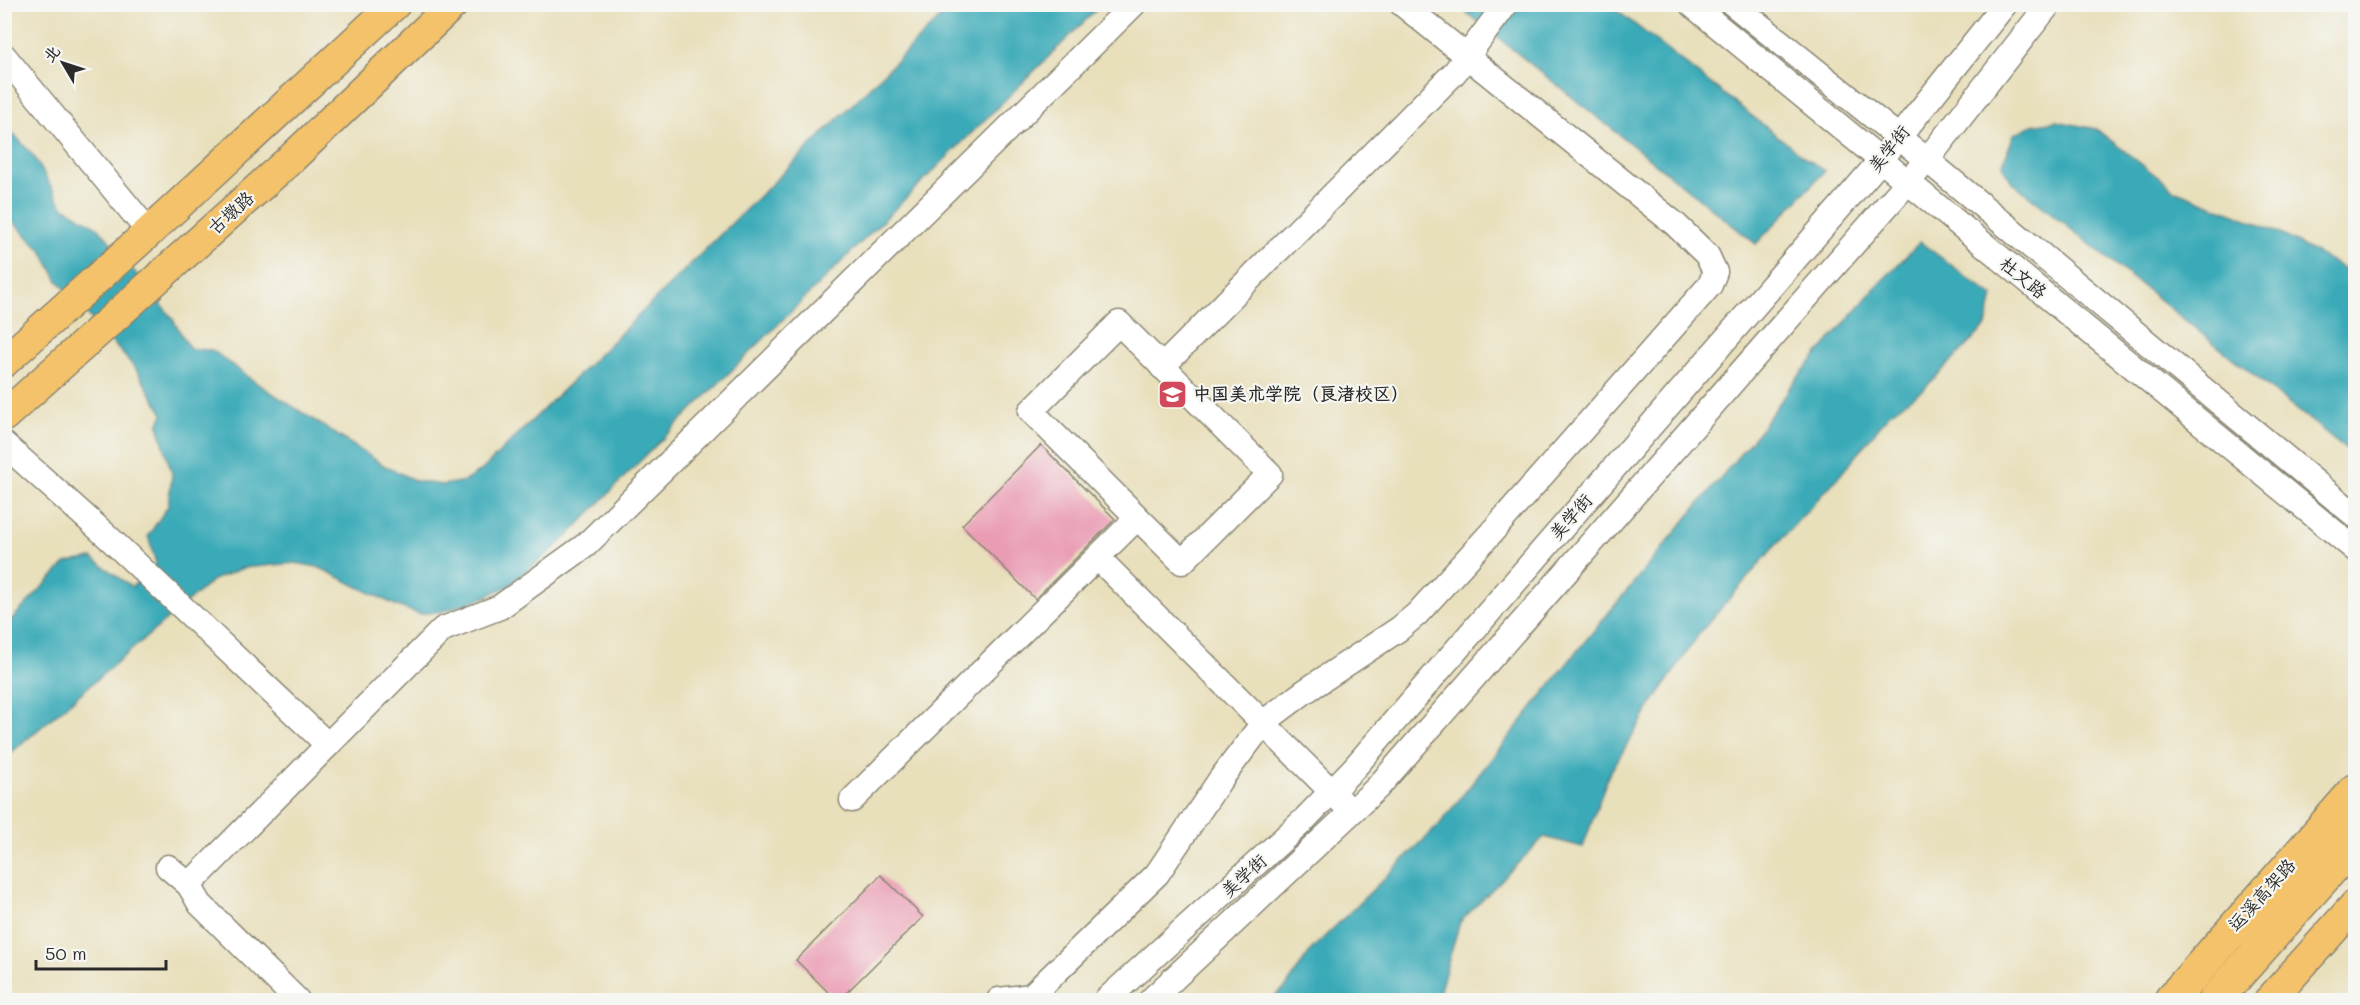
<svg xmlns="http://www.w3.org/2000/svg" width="2360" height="1005" viewBox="0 0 2360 1005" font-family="Mali,'LXGW WenKai TC',sans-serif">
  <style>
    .water { fill: #3aaab8; stroke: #326a72; stroke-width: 1.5 }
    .building { fill: #ea9cb4 }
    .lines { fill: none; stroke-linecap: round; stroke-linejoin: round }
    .minor-casing { stroke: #8a8573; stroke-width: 27 }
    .major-casing { stroke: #8a8573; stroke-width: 33 }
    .highway-casing { stroke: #8a8573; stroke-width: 36 }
    .minor { stroke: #fff; stroke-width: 24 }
    .major { stroke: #f3c26a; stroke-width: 30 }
    .highway { stroke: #f3c26a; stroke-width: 33 }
    .labels { text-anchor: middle; stroke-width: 4.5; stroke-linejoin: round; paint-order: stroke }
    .street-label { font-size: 18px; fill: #2b2b2b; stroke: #f6f6f2 }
    .poi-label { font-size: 18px; font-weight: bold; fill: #2b2b2b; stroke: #f6f6f2; text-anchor: start }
  </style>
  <rect width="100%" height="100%" fill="#f6f6f2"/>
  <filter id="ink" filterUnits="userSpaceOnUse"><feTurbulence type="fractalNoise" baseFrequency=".0167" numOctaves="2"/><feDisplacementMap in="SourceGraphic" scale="12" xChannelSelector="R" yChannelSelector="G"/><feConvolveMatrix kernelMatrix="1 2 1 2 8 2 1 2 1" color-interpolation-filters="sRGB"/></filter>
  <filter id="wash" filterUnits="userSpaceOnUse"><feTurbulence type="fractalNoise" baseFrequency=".008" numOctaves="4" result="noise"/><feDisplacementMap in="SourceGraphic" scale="24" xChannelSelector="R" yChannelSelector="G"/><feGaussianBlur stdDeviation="1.35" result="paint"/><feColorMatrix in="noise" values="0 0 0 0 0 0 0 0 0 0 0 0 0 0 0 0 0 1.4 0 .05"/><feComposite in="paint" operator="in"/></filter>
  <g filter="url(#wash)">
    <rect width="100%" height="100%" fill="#e8dfbb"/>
    <g class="water">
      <path d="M953 5H1101L634 467 563 541 508 586 480 599 444 611 419 614 397 606 318 567 295 563 243 568 213 580 5 758V626L66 563 92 558 132 587 156 563 148 536 168 506 172 474 158 425 163 414 136 369 58 281 42 251 5 214 4 123 35 158 62 206 99 228 172 318 190 349 212 350 258 384 385 466 416 481 443 485 465 481 482 470Z"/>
      <path d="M1457 5H1610L1807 159 1825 171 1756 244Z"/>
      <path d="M2056 121 2096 129 2176 191 2235 214 2279 233 2355 274V456L2012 182 2002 166 2014 134 2032 125Z"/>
      <path d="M1920 242 1993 296 1986 326 1925 388 1890 413 1841 474 1774 547 1699 634 1648 710 1608 776 1583 847 1544 837 1460 922 1437 1000H1269L1286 987 1311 950 1439 825 1577 651 1760 430 1797 378 1874 289Z"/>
    </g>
    <g id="blocks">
      <g class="building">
        <path d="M1041 445 1115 519 1035 599 962 525Z"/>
        <path d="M881 875 923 917 839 1000H836L796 960Z"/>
      </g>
    </g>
  </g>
  <g filter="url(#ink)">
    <use href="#blocks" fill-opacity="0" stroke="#8a8573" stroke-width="1.5"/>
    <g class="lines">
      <defs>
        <g id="minor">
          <path d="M1691 4 2356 550"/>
          <path d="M1733 4 1927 160 2356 516"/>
          <path d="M4 56 149 232"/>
          <path d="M1119 323 1270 474 1182 562 1031 411Z"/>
          <path d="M1162 367 1455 72 1506 4"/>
          <path d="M4 444 108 537 328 745"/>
          <path d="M1098 558 1342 802"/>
          <path d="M852 800 1137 518"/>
          <path d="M168 867 189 885 200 904 297 1000"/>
          <path d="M189 885 443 629 500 607 586 545 1134 4"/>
          <path d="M999 1000 1031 996 1157 874 1220 780 1264 722 1304 692 1399 629 1417 614 1491 533 1710 285 1715 272 1707 255 1675 224 1402 4"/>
          <path d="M1106 1000 1302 822 1354 768 1880 161 2005 4"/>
          <path d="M1151 1000 1377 788 1927 160 2049 4"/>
        </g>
        <g id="major">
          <path d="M4 362 149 232 395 4"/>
          <path d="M4 416 293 157 453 4"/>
          <path d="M2252 933 2356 817"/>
          <path d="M2270 1000 2356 904"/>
        </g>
        <g id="highway">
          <path d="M2171 1000 2356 790"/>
          <path d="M2215 1000 2356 841"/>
        </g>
      </defs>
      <use href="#minor" class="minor-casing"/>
      <use href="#major" class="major-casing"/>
      <use href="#highway" class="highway-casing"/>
      <use href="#minor" class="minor"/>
      <use href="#major" class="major"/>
      <use href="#highway" class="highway"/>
    </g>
  </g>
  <defs>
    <symbol id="university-square" viewBox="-11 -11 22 22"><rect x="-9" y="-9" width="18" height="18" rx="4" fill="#d1495b" stroke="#f6f6f2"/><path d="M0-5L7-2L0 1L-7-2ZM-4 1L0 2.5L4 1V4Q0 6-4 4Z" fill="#fff"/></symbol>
  </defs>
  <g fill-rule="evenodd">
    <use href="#university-square" x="1156" y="378" width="33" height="33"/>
  </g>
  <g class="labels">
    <g class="street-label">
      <text transform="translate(1889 149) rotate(-51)" y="6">美学街</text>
      <text transform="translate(231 213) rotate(-42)" y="6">古墩路</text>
      <text transform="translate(2023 278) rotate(39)" y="6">杜文路</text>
      <text transform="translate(1571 517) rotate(-49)" y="6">美学街</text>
      <text transform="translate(1244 876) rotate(-42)" y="6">美学街</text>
      <text transform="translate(2262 895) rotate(-48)" y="6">运溪高架路</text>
    </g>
    <g class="poi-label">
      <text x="1193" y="400">中国美术学院（良渚校区）</text>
    </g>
  </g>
  <rect width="2360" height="1005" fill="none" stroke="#f6f6f2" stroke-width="24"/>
  <g transform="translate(63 63) rotate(309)" stroke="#f6f6f2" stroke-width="4.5" paint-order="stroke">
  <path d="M0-4.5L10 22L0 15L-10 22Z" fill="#2b2b2b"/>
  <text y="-9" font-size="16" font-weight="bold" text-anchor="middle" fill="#2b2b2b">北</text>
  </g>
  <path d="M36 960v9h130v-9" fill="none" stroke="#2b2b2b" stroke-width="3"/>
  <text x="45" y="960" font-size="18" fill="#2b2b2b" stroke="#f6f6f2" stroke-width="4.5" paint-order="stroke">50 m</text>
</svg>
